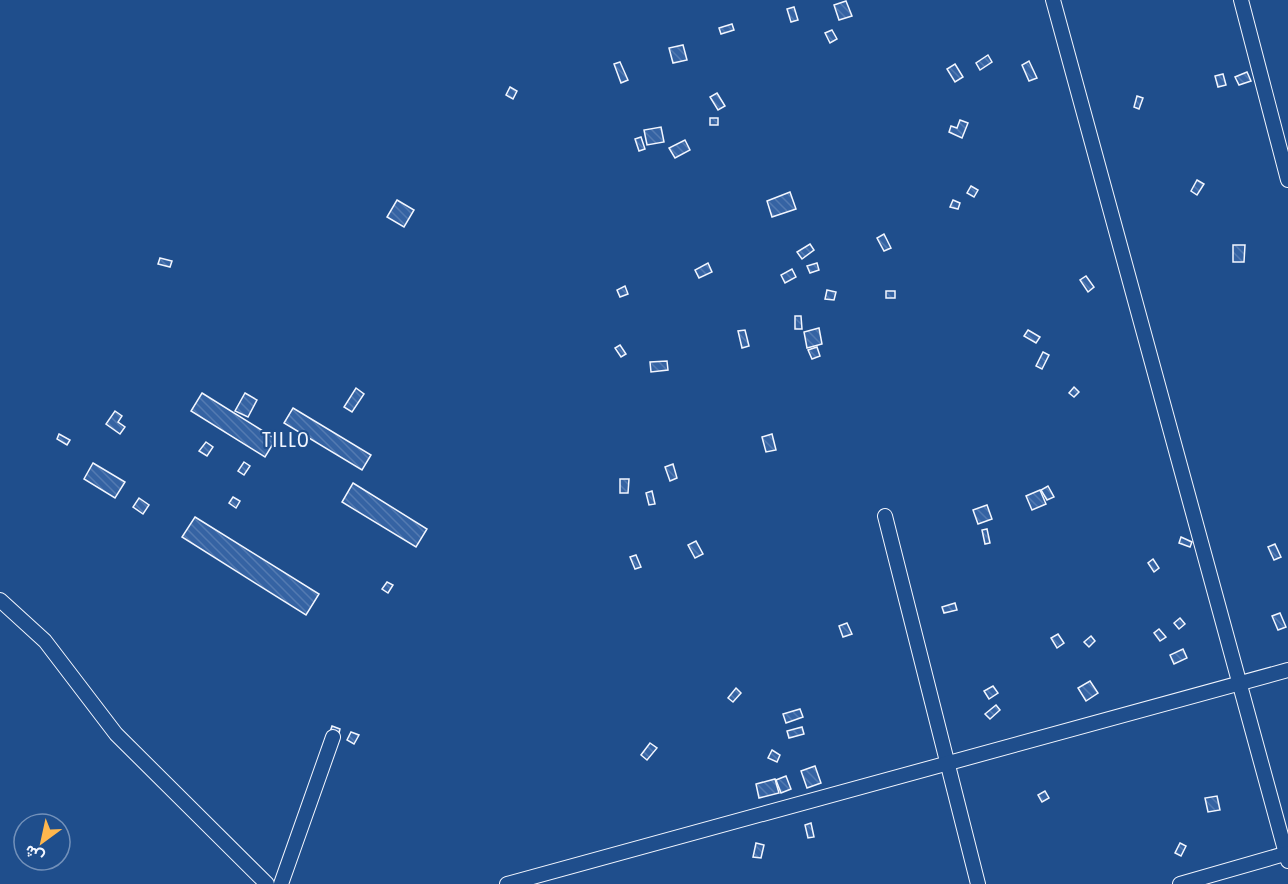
<svg xmlns="http://www.w3.org/2000/svg" width="1288" height="884" viewBox="0 0 1288 884" font-family="'Asap Condensed',Vazirmatn,sans-serif">
  <style>
    .building { fill: url(#building-back-hatch); stroke: #f2f6ff; stroke-width: 1.5 }
    .lines { fill: none; stroke-linecap: round; stroke-linejoin: round }
    .minor-casing { stroke: #f2f6ff; stroke-width: 16 }
    .minor { stroke: #1f4e8c; stroke-width: 14 }
    .labels { text-anchor: middle; stroke-width: 4.5; stroke-linejoin: round; paint-order: stroke }
    .quarter-label { font-size: 20px; letter-spacing: 1.5px; fill: #f2f6ff; stroke: #1f4e8c }
  </style>
  <defs>
    <pattern id="building-back-hatch" width="6" height="6" patternUnits="userSpaceOnUse" patternTransform="scale(1.5)"><rect width="6" height="6" fill="#3563a3"/><path d="M-1 5l2 2M0 0l6 6M5-1l2 2" fill="none" stroke="#537ab1"/></pattern>
  </defs>
  <rect width="100%" height="100%" fill="#1f4e8c"/>
  <g class="building">
    <path d="M846 1 852 16 839 20 834 5Z"/>
    <path d="M794 7 798 20 791 22 787 9Z"/>
    <path d="M732 24 734 30 721 34 719 28Z"/>
    <path d="M832 30 837 39 830 43 825 33Z"/>
    <path d="M683 45 687 60 673 63 669 48Z"/>
    <path d="M988 55 992 62 980 70 976 63Z"/>
    <path d="M1029 61 1037 78 1029 81 1022 65Z"/>
    <path d="M620 62 628 80 621 83 614 64Z"/>
    <path d="M955 64 963 77 955 82 947 69Z"/>
    <path d="M1247 72 1251 81 1239 85 1235 77Z"/>
    <path d="M1223 74 1226 85 1218 87 1215 76Z"/>
    <path d="M510 87 517 91 513 99 506 95Z"/>
    <path d="M717 93 725 106 718 110 710 97Z"/>
    <path d="M1137 96 1143 98 1139 109 1134 107Z"/>
    <rect x="710" y="118" width="8" height="7"/>
    <path d="M960 120 968 123 962 138 949 132 951 126 957 128Z"/>
    <path d="M661 127 664 142 647 145 644 130Z"/>
    <path d="M641 137 645 149 639 151 635 139Z"/>
    <path d="M685 140 690 150 675 158 669 148Z"/>
    <path d="M1197 180 1204 184 1197 195 1191 191Z"/>
    <path d="M971 186 978 190 974 197 967 193Z"/>
    <path d="M790 192 796 209 772 217 767 201Z"/>
    <path d="M397 200 414 210 404 227 387 217Z"/>
    <path d="M953 200 960 203 958 209 950 207Z"/>
    <path d="M884 234 891 248 884 251 877 238Z"/>
    <path d="M810 244 814 250 802 259 797 252Z"/>
    <path d="M1233 245H1245L1244 262H1233Z"/>
    <path d="M160 258 172 261 170 267 158 264Z"/>
    <path d="M708 263 712 272 699 278 695 270Z"/>
    <path d="M817 263 819 270 810 273 807 266Z"/>
    <path d="M792 269 796 277 785 283 781 275Z"/>
    <path d="M1086 276 1094 287 1088 292 1080 280Z"/>
    <path d="M625 286 628 294 620 297 617 290Z"/>
    <path d="M827 290 836 292 834 300 825 299Z"/>
    <rect x="886" y="291" width="9" height="7"/>
    <path d="M795 316H801L802 329H795Z"/>
    <path d="M819 328 822 344 807 348 804 332Z"/>
    <path d="M745 330 749 346 742 348 738 331Z"/>
    <path d="M1028 330 1040 337 1036 343 1024 336Z"/>
    <path d="M620 345 626 354 621 357 615 348Z"/>
    <path d="M817 347 820 356 812 359 808 350Z"/>
    <path d="M1043 352 1049 355 1042 369 1036 366Z"/>
    <path d="M667 361 668 370 651 372 650 362Z"/>
    <path d="M1074 387 1079 392 1074 397 1069 393Z"/>
    <path d="M356 388 364 394 352 412 344 407Z"/>
    <path d="M202 393 276 439 265 457 191 411Z"/>
    <path d="M245 393 257 400 248 417 235 411Z"/>
    <path d="M293 408 371 455 362 470 284 423Z"/>
    <path d="M115 411 122 416 118 422 125 427 120 434 106 424Z"/>
    <path d="M59 434 70 440 67 445 57 439Z"/>
    <path d="M772 434 776 450 766 452 762 437Z"/>
    <path d="M206 442 213 447 207 456 199 451Z"/>
    <path d="M244 462 250 466 244 475 238 471Z"/>
    <path d="M93 463 125 482 115 498 84 479Z"/>
    <path d="M673 464 677 478 670 481 665 467Z"/>
    <path d="M620 479H629L628 493H620Z"/>
    <path d="M353 483 427 529 416 547 342 502Z"/>
    <path d="M1048 486 1054 497 1047 500 1041 490Z"/>
    <path d="M1040 490 1046 504 1032 510 1026 496Z"/>
    <path d="M652 491 655 504 649 505 646 493Z"/>
    <path d="M233 497 240 501 236 508 229 503Z"/>
    <path d="M139 498 149 505 143 514 133 507Z"/>
    <path d="M987 505 992 519 978 524 973 510Z"/>
    <path d="M195 517 319 594 306 615 182 537Z"/>
    <path d="M987 529 990 543 985 544 982 530Z"/>
    <path d="M1181 537 1192 542 1190 547 1179 543Z"/>
    <path d="M696 541 703 554 695 558 688 545Z"/>
    <path d="M1275 544 1281 557 1274 560 1268 547Z"/>
    <path d="M636 555 641 567 635 569 630 557Z"/>
    <path d="M1153 559 1159 568 1154 572 1148 563Z"/>
    <path d="M387 582 393 585 388 593 382 589Z"/>
    <path d="M955 603 957 610 944 613 942 607Z"/>
    <path d="M1280 613 1286 627 1278 630 1272 616Z"/>
    <path d="M1180 618 1185 624 1179 629 1174 623Z"/>
    <path d="M847 623 852 634 843 637 839 626Z"/>
    <path d="M1159 629 1166 637 1160 641 1154 633Z"/>
    <path d="M1058 634 1064 643 1057 648 1051 638Z"/>
    <path d="M1091 636 1095 641 1089 647 1084 642Z"/>
    <path d="M1183 649 1187 658 1174 664 1170 655Z"/>
    <path d="M1090 681 1098 693 1086 701 1078 688Z"/>
    <path d="M993 686 998 693 989 699 984 691Z"/>
    <path d="M736 688 741 693 733 702 728 698Z"/>
    <path d="M996 705 1000 710 990 719 985 714Z"/>
    <path d="M800 709 803 717 786 723 783 714Z"/>
    <path d="M332 726 340 729 338 737 329 735Z"/>
    <path d="M802 727 804 734 789 738 787 731Z"/>
    <path d="M351 732 359 735 354 744 347 740Z"/>
    <path d="M650 743 657 748 647 760 641 755Z"/>
    <path d="M772 750 780 755 777 762 768 758Z"/>
    <path d="M815 766 821 783 807 788 801 771Z"/>
    <path d="M786 776 791 789 781 793 776 780Z"/>
    <path d="M775 779 779 793 759 798 756 784Z"/>
    <path d="M1045 791 1049 798 1042 802 1038 795Z"/>
    <path d="M1217 796 1220 810 1208 812 1205 798Z"/>
    <path d="M811 823 814 837 808 838 805 825Z"/>
    <path d="M756 843 764 845 761 858 753 857Z"/>
    <path d="M1180 843 1186 846 1181 856 1175 853Z"/>
  </g>
  <g class="lines">
    <defs>
      <g id="minor">
        <path d="M1053 0 1288 861"/>
        <path d="M1241 0 1288 180"/>
        <path d="M885 516 978 884"/>
        <path d="M0 600 45 641 116 734 267 884"/>
        <path d="M281 884 333 737"/>
        <path d="M507 884 1288 670"/>
        <path d="M1180 884 1288 853"/>
      </g>
    </defs>
    <use href="#minor" class="minor-casing"/>
    <use href="#minor" class="minor"/>
  </g>
  <g class="labels">
    <g class="quarter-label">
      <text x="286" y="447">TILLO</text>
    </g>
  </g>
  <g transform="translate(42 842) rotate(213)"><circle r="28" fill="#1f4e8c" stroke="#7391ba" stroke-width="1.5"/>
  <path d="M0-4.5L10 22L0 15L-10 22Z" fill="#ffb74d"/>
  <text y="-9" font-size="16" font-weight="bold" text-anchor="middle" fill="#f2f6ff">ش</text>
  </g>
</svg>
